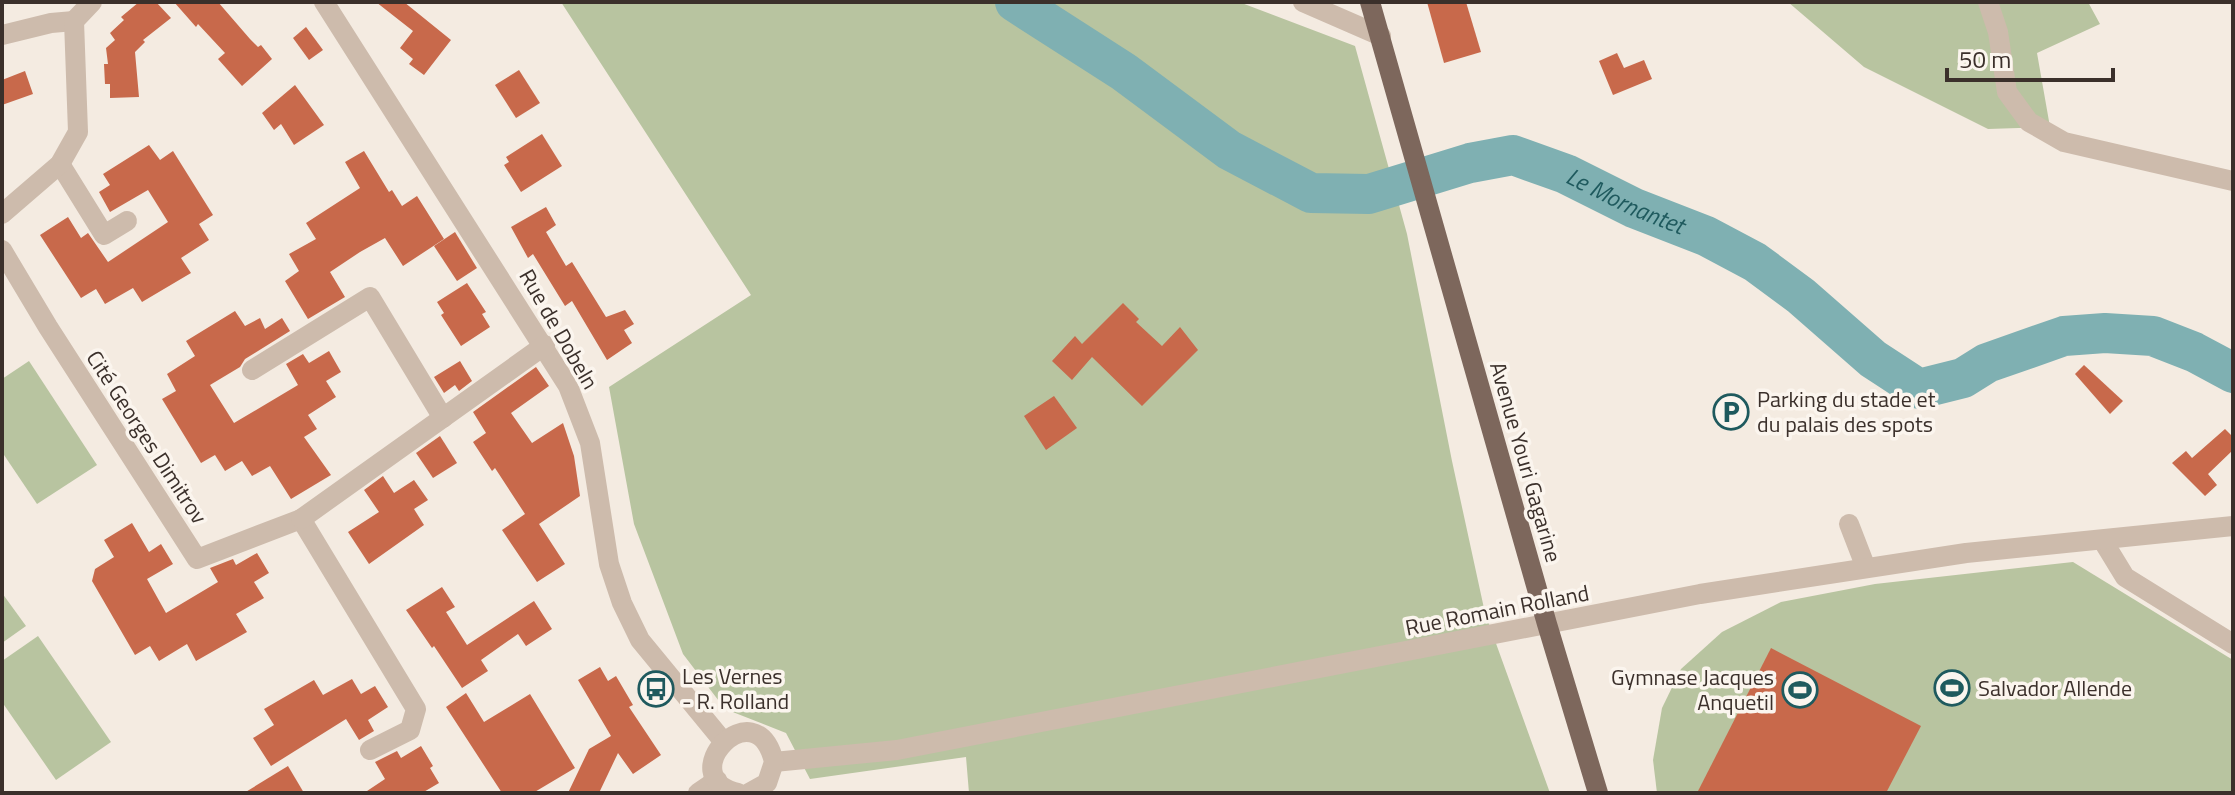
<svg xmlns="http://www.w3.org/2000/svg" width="2235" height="795" viewBox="0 0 2235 795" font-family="'Titillium Web',sans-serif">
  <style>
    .green { fill: #b8c4a0 }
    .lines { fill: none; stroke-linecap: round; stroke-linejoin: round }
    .river { stroke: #7fb0b2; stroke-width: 40 }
    .building { fill: #c8694b }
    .minor { stroke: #cdbbac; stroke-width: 20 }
    .major { stroke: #7d675c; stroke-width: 20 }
    .labels { text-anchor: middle; stroke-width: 7; stroke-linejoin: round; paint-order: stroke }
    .street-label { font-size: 22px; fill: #3b302b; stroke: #fbf5ee }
    .poi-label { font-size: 22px; fill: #3b302b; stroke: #fbf5ee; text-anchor: start }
    .water-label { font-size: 24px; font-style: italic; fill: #1f5a5e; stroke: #fbf5ee }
  </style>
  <rect width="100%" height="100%" fill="#f4ebe1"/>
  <g class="green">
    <path d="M561 2H1239L1355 46 1407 234 1452 461 1485 613 1550 793H969L966 757 810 779 786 733 725 709 683 654 634 524 609 387 751 295Z"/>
    <path d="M1788 2H2088L2100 24 2037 53 2050 127 1988 129 1864 67Z"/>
    <path d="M29 361 97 465 37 504 2 452V379Z"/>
    <path d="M2073 562 2233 660V793H1657L1653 760 1662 708 1681 669 1722 632 1781 602 1875 584Z"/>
    <path d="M2 593 26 626 2 643Z"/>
    <path d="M38 636 111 742 56 780 2 702V661Z"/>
  </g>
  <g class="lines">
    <path class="river" id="s1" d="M1015 2 1124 72 1229 150 1311 193 1369 194 1470 163 1513 155 1566 174 1634 208 1706 236 1755 262 1801 296 1873 359 1919 389 1963 378 1987 363 2064 336 2105 333 2153 336 2194 352 2233 373"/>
  </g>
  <g class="building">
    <path d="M139 2H156L171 18 143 40 145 42 135 52 139 97 110 98V84H105L104 64H108L106 48 115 40 110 33 124 20 121 17Z"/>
    <path d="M174 2H218L250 39 258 47 261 45 272 59 242 86 218 59 225 53 198 24 196 27Z"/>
    <path d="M376 2H404L451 40 424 75 409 64 413 59 400 48 413 31Z"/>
    <path d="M1427 2H1466L1481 52 1444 63Z"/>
    <path d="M306 27 323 50 309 60 293 38Z"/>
    <path d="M1617 53 1624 68 1644 60 1652 79 1613 95 1599 61Z"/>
    <path d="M519 70 540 103 516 118 495 85Z"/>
    <path d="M25 71 33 94 2 105V80Z"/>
    <path d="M295 85 324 125 294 145 281 124 274 130 262 113Z"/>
    <path d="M542 134 562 166 521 192 504 165 509 162 506 157Z"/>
    <path d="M149 145 160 160 173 151 213 215 199 224 209 240 181 258 191 273 142 302 133 288 105 304 96 289 81 298 40 235 68 217 81 238 88 233 108 262 168 222 148 190 110 212 99 192 110 185 103 174Z"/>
    <path d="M364 151 389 192 392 190 402 206 417 196 444 239 403 266 385 238 360 252 330 272 345 297 308 319 285 281 299 271 289 254 316 239 306 223 360 188 345 162Z"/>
    <path d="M546 207 556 225 546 232 566 266 572 262 606 317 625 310 634 324 624 330 632 343 607 360 572 301 565 306 533 254 528 258 511 227Z"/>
    <path d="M455 232 477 268 457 281 434 246Z"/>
    <path d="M467 283 486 312 482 314 490 327 461 346 441 315 444 313 437 302Z"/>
    <path d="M1123 303 1139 319 1136 322 1162 346 1180 327 1198 350 1142 406 1092 357 1072 380 1052 361 1075 336 1082 344Z"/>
    <path d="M235 311 245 326 260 318 265 329 282 318 290 331 245 359 240 367 210 385 234 423 298 385 286 364 303 354 309 363 329 351 341 372 326 381 336 397 308 415 317 429 304 437 331 475 291 499 270 466 252 476 242 461 225 471 215 455 201 463 162 399 176 391 167 374 195 356 186 341Z"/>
    <path d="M460 361 472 381 459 391 455 385 444 393 434 377Z"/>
    <path d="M2084 365 2123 401 2110 414 2075 374Z"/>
    <path d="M536 367 549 386 511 413 532 443 563 423 574 456 580 496 539 524 565 564 537 582 502 530 525 514 495 468 492 471 473 442 486 433 473 412Z"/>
    <path d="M1054 396 1077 428 1046 450 1024 416Z"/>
    <path d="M2225 429 2233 437V450L2208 474 2217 485 2205 496 2172 463 2186 451 2192 458Z"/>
    <path d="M440 436 457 463 433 478 416 453Z"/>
    <path d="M383 476 394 493 414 480 428 500 414 509 424 525 369 564 348 532 379 512 364 490Z"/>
    <path d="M132 523 149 552 161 544 173 564 147 579 166 613 218 582 210 568 233 559 236 565 257 553 269 573 254 582 264 598 236 614 247 632 196 661 187 644 159 661 150 646 135 655 92 581 95 569 114 557 104 540Z"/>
    <path d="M442 587 455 607 446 612 467 645 534 601 552 629 526 646 518 634 481 660 488 671 462 688 434 646 432 648 406 610Z"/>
    <path d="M1771 648 1921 726 1886 793H1697Z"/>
    <path d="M600 667 608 681 616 676 633 705 629 707 661 755 633 774 618 753 599 793H568L589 749 611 736 578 680Z"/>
    <path d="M352 679 361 694 375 686 388 707 368 720 374 731 359 740 346 719 271 766 253 738 274 725 264 709 314 680 323 695Z"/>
    <path d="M466 693 484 722 530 694 575 768 533 793H502L446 707Z"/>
    <path d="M421 746 433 766 430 768 439 783 422 793H364L385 779 375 762 397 751 401 758Z"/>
    <path d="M288 766 304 793H244Z"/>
  </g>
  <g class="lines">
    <g class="minor">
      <path d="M324 2 568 386 590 443 609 564 622 603 640 640 723 741"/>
      <path d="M1303 2 1381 36"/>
      <path d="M1988 2 1998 32 2007 92 2029 122 2064 142 2233 181"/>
      <path d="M2 35 51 23 74 21"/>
      <path d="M60 164 104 235 127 221"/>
      <path d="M2 214 60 164 78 132 74 21 92 2"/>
      <path d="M2 250 48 327 197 559 301 519 416 709 410 730 370 750"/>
      <path d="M252 370 370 297 443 418"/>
      <path d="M301 519 545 345"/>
      <path d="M1849 524 1866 568"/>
      <path d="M2103 541 2125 577 2233 644"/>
      <path d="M774 762 897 750 1700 594 1966 553 2233 526"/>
      <path d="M698 793 717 780"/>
      <path d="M738 793C670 777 756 686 774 762L767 783 749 793"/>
    </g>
    <path class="major" d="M1370 2 1547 624 1598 793"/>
  </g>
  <defs>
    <symbol id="parking-ring" viewBox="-11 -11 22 22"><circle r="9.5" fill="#fbf5ee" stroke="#1f5a5e" stroke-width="1.5"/><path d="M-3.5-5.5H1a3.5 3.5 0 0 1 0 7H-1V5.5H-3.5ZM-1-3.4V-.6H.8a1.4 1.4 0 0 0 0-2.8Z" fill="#1f5a5e"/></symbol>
    <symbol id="stadium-ring" viewBox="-11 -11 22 22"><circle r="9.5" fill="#fbf5ee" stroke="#1f5a5e" stroke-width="1.5"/><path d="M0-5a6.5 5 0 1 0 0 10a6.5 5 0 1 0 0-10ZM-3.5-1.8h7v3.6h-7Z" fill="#1f5a5e"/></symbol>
    <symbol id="bus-ring" viewBox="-11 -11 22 22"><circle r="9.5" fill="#fbf5ee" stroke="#1f5a5e" stroke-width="1.5"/><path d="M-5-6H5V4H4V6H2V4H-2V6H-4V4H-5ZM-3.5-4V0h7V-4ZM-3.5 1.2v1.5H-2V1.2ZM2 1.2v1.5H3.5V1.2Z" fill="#1f5a5e"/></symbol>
  </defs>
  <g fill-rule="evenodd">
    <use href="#parking-ring" x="1711" y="392" width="40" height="40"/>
    <use href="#stadium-ring" x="1932" y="668" width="40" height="40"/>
    <use href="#bus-ring" x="636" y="669" width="40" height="40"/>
    <use href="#stadium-ring" x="1780" y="670" width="40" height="40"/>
  </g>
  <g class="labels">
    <g class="street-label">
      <text transform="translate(559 329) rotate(60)" y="8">Rue de Dobeln</text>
      <text transform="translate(147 437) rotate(57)" y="8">Cité Georges Dimitrov</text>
      <text transform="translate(1526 462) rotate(74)" y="8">Avenue Youri Gagarine</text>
      <text transform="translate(1497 610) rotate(-11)" y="8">Rue Romain Rolland</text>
    </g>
    <g class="poi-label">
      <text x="1757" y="407">Parking du stade et<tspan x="1757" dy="25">du palais des spots</tspan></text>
      <text x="682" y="684">Les Vernes<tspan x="682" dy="25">- R. Rolland</tspan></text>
      <text x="1774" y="685" text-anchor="end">Gymnase Jacques<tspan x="1774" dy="25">Anquetil</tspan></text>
      <text x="1978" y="696">Salvador Allende</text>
    </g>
    <g class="water-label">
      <text dy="8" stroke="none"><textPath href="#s1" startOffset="682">Le Mornantet</textPath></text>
    </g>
  </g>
  <rect width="2235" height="795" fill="none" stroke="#3b302b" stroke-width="8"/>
  <path d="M1947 68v12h166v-12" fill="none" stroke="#3b302b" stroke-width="4"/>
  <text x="1959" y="68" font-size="24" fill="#3b302b" stroke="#fbf5ee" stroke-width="6" paint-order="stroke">50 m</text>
</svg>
